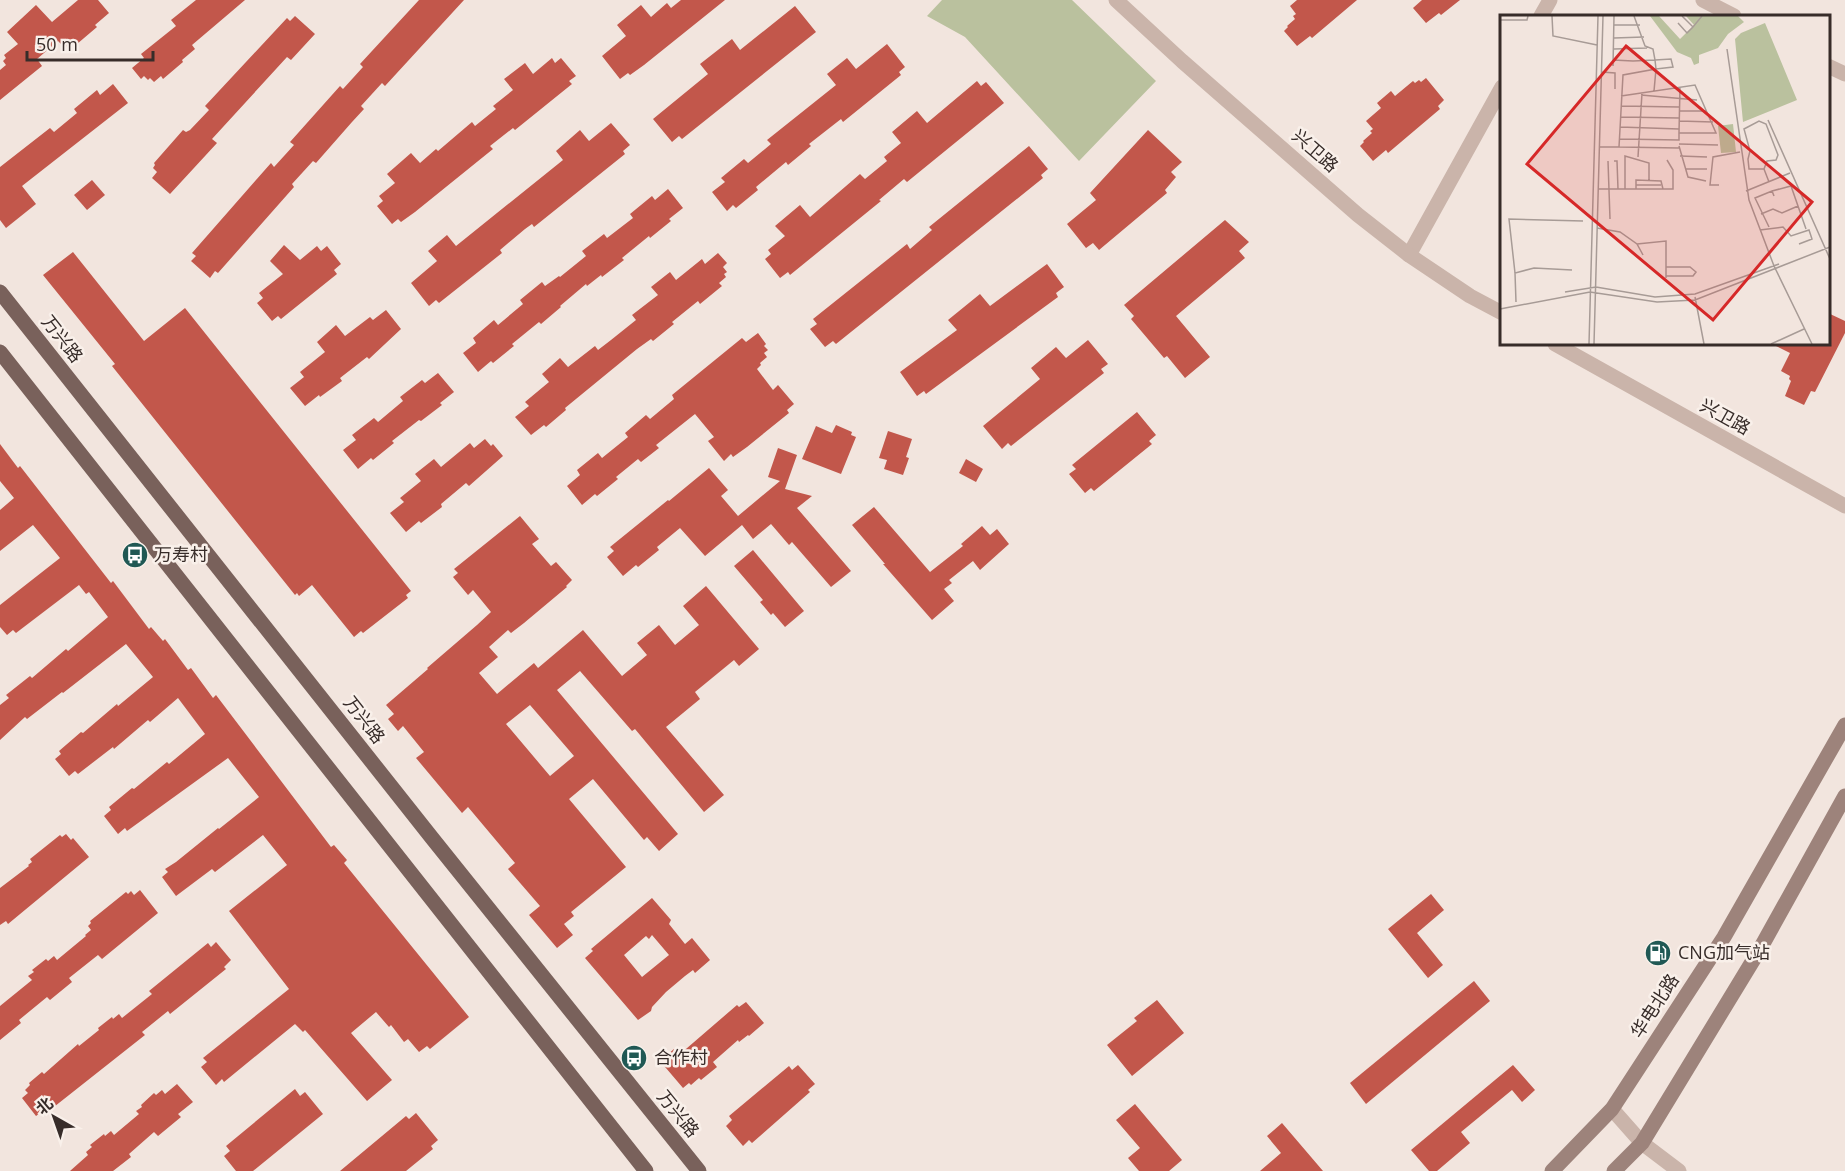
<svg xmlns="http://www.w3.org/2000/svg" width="1845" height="1171" viewBox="0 0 1845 1171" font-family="'Open Sans','Noto Sans SC',sans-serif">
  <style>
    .green { fill: #bac19e }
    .building { fill: #c2574b; fill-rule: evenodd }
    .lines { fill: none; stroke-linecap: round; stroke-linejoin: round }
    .minor { stroke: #cab4aa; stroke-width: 15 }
    .tertiary { stroke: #cab4aa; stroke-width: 15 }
    .secondary { stroke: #9d837b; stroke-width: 15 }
    .primary { stroke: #79615b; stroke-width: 15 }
    .labels { text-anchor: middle; stroke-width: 5; stroke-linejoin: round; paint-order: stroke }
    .street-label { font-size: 18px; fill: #372c29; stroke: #f9f0ea }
    .poi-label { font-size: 18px; fill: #372c29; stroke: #f9f0ea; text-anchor: start }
    .inset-road { fill: none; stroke: #a79b96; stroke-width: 1.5 }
    .view { fill: #d62828; fill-opacity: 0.15; stroke: #d62828; stroke-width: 3 }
    .inset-edge { fill: none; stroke: #372c29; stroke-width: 3 }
  </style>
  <rect width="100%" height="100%" fill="#f2e5de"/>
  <path class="green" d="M942 0H1072L1156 81 1079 161 965 37 927 16Z"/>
  <g class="building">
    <path d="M78 0H98L109 13 95 25 97 27 77 44 74 41 67 47 64 43 62 45 58 41 37 59 42 66 0 100V70L6 65 3 61 6 58 4 55 18 44 7 32 36 5 52 22Z"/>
    <path d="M196 0H245L192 45 195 49 182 60 183 62 163 79 161 76 154 82 150 78 148 80 144 76 141 79 132 68 144 58 141 54 176 26 171 20Z"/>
    <path d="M419 0H464L385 86 382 83 361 106 364 109 352 122 316 163 313 161 292 184 294 187 218 273 215 271 210 278 191 261 196 256 192 253 271 163 274 167 294 145 290 142 340 86 343 89 363 67 360 64Z"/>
    <path d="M681 0H725L644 65 630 75 628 73 620 79 602 56 626 36 617 25 641 5 651 17 667 3 671 8Z"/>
    <path d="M1297 0H1357L1312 38 1310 36 1297 46 1284 31 1288 27 1287 26 1295 19 1293 16 1296 14 1290 6Z"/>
    <path d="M1422 0H1460L1441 15 1439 13 1426 23 1413 8Z"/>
    <path d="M795 6 816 32 682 139 679 136 672 142 653 119 708 74 700 64 732 39 740 50Z"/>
    <path d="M295 16 315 34 291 60 287 57 212 139 217 143 170 194 152 178 157 172 153 168 155 165 154 163 183 130 186 132 190 130 209 110 205 106 287 18 290 21Z"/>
    <path d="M887 44 905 67 899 72 901 75 843 122 841 119 809 144 811 146 788 165 786 162 756 187 758 190 736 208 733 205 727 211 712 192 725 182 721 178 744 159 748 163 771 144 767 140 836 85 827 74 847 58 856 69Z"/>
    <path d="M552 58 555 63 561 58 576 76 569 81 572 84 515 130 513 128 490 146 493 149 415 212 401 222 398 219 392 224 377 206 383 201 379 196 395 183 387 174 411 153 420 163 436 149 438 151 472 122 475 126 496 109 493 106 513 90 504 79 525 63 533 74Z"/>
    <path d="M1426 78 1444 100 1438 106 1440 109 1388 153 1386 150 1373 161 1360 146 1364 142 1363 141 1372 133 1370 131 1373 129 1366 121 1381 108 1377 103 1391 91 1395 96 1413 81 1415 83 1419 80 1421 82Z"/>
    <path d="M977 81 981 86 986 82 1004 103 907 182 904 179 879 200 881 201 790 275 788 272 780 278 765 259 771 254 768 250 785 236 775 226 800 205 810 217 860 174 865 179 887 161 884 157 901 143 892 132 917 111 927 123Z"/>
    <path d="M113 84 128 103 22 186 36 204 6 228 0 220V167L50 128 54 132 77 113 74 109 97 90 100 95Z"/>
    <path d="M611 123 630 145 623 151 625 154 534 227 532 224 525 229 500 250 502 253 439 303 436 300 429 306 411 283 437 261 428 251 447 235 456 246 563 160 556 151 580 130 589 141Z"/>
    <path d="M1148 130 1182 162 1171 172 1176 177 1165 190 1167 193 1099 250 1093 243 1086 248 1067 224 1096 200 1090 193Z"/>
    <path d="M1029 146 1048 169 1041 175 1043 178 836 344 833 341 825 347 810 329 817 324 813 319 907 244 910 249 932 230 929 227Z"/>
    <path d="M92 180 105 195 87 210 74 195Z"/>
    <path d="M668 189 683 208 669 219 671 221 650 238 649 236 622 258 624 260 602 277 601 275 587 286 586 284 560 306 561 307 541 324 539 322 512 344 514 346 493 363 491 361 478 372 463 353 476 343 473 338 494 320 498 325 523 304 520 300 542 282 545 286 559 276 560 277 586 256 582 251 604 234 607 238 633 218 630 214 652 196 655 200Z"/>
    <path d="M1225 220 1249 242 1239 251 1245 258 1176 316 1210 357 1185 378 1167 356 1164 358 1131 319 1134 316 1124 305Z"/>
    <path d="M284 245 300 260 317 246 321 251 327 246 341 264 334 270 337 274 332 278 281 319 278 316 272 321 257 303 263 298 259 293 283 274 270 261Z"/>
    <path d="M73 252 144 341 185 308 411 591 406 595 408 598 363 633 361 631 354 637 312 585 299 596 297 593 295 595 112 366 115 364 43 275Z"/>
    <path d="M718 253 727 263 723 267 727 272 724 274 726 277 719 283 722 286 700 304 698 301 672 322 674 324 653 341 651 339 637 349 565 408 566 410 546 427 544 425 531 435 515 417 529 406 525 402 549 382 542 374 560 358 568 367 595 346 598 350 611 340 636 320 632 315 658 295 651 287 670 272 676 280 702 259 705 264Z"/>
    <path d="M1047 264 1064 287 1056 293 1058 297 926 394 924 391 917 396 900 372 957 330 948 320 980 294 990 306Z"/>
    <path d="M386 310 401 329 369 359 367 357 340 378 342 381 320 397 319 395 305 406 290 388 304 377 300 372 325 352 317 342 336 325 345 336 370 317 373 320Z"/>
    <path d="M1828 313 1845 321V333L1815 392 1811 391 1804 405 1785 396 1791 381 1789 379 1790 376 1781 371 1790 353 1772 344H1828Z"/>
    <path d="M758 333 766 344 764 346 768 350 764 353 767 357 760 363 761 365 757 369 773 390 778 385 794 404 787 410 789 413 747 447 733 457 731 454 724 461 708 441 714 437 695 414 656 445 659 448 641 462 638 459 616 477 618 479 597 496 595 494 582 505 567 486 580 475 577 470 598 453 602 458 628 437 625 433 646 415 650 419 674 399 672 395 742 338 746 342Z"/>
    <path d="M1088 340 1108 364 1101 369 1104 373 1011 446 1008 443 1002 449 983 426 1040 379 1031 368 1056 347 1066 358Z"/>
    <path d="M438 373 454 392 440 403 442 405 421 421 419 420 392 441 394 443 373 460 371 458 358 469 343 450 356 440 352 435 374 418 378 422 403 401 400 397 422 380 425 383Z"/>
    <path d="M1137 412 1156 435 1149 441 1152 444 1094 491 1091 488 1085 493 1069 474 1076 469 1072 465Z"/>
    <path d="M836 425 852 432 851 435 856 437 841 474 802 459 816 426 832 433Z"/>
    <path d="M888 431 912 439 906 457 909 458 903 475 884 469 887 460 879 458Z"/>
    <path d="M485 439 491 446 493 444 503 456 469 486 466 483 441 504 442 507 421 523 419 521 406 532 390 513 404 502 400 498 421 481 415 474 434 459 441 467 470 443 474 448Z"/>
    <path d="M0 444 18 468 20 466 111 583 113 581 149 629 151 627 163 641 165 639 188 670 191 668 213 698 216 695 331 847 334 845 347 860 344 863 469 1017 430 1049 427 1046 419 1052 408 1039 404 1042 391 1025 389 1027 376 1012 351 1033 392 1080 367 1101 305 1030 303 1032 295 1024 224 1082 222 1079 216 1085 201 1067 207 1062 203 1058 289 989 229 911 287 865 263 835 215 872 212 869 176 896 162 877 168 872 165 869 176 862 218 828 219 829 259 797 228 758 127 831 125 828 118 834 104 816 111 810 109 807 132 788 134 789 167 762 169 764 205 734 178 698 150 722 148 720 114 749 113 747 78 774 75 771 69 776 55 759 61 754 59 751 81 732 83 733 117 704 118 706 153 677 126 644 63 693 62 692 27 719 25 717 0 740V705L9 698 6 695 30 676 32 678 66 649 68 651 108 617 89 592 86 594 79 585 16 633 13 630 7 635 0 627V605L60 558 33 525 0 551V510L14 498 0 481Z"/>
    <path d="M778 448 797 455 785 489 812 496 797 508 851 571 831 587 792 542 789 545 771 524 753 539 742 525 705 556 680 528 657 547 659 550 638 567 636 565 623 576 607 557 614 551 610 547 668 500 669 501 709 468 728 490 721 496 738 516 780 481 768 477Z"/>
    <path d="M966 459 983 469 976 482 959 473Z"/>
    <path d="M874 507 930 572 963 546 961 544 982 526 990 535 997 529 1009 544 980 570 973 561 949 580 952 583 944 589 954 601 932 620 883 564H885L852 525Z"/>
    <path d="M520 516 539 539 532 544 551 566 556 562 572 580 566 586 567 587 524 623 511 633 508 630 489 647 498 657 479 673 497 694 534 663 538 668 583 630 622 676 647 655 637 643 659 625 675 645 699 625 683 606 706 586 759 649 739 666 734 660 695 692 700 699 666 727 724 795 704 812 635 729 632 731 580 671 557 690 678 834 659 851 647 837 644 840 593 779 569 799 626 867 571 912 574 916 564 924 573 935 557 948 529 915 540 906 508 869 515 863 468 807 462 813 416 758 424 752 403 726 398 731 388 719 394 714 386 705 428 669 427 668 477 625 491 612 473 590 468 595 453 577 458 573 454 569ZM530 705 574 756 550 776 506 724Z"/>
    <path d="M753 550 804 611 785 627 773 613 771 615 760 602 763 600 734 566Z"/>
    <path d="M66 834 71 840 73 838 89 857 8 924 6 921 0 925V888L29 866 28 865 32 862 30 859 60 835 62 837Z"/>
    <path d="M140 890 158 913 102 959 98 955 69 978 72 982 50 1000 47 997 19 1020 21 1023 0 1040V1006L32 980 28 976 34 972 32 970 46 959 48 961 54 956 57 960 86 936 85 935 91 930 88 926 91 923 90 921 126 892 128 894 131 891 134 895Z"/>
    <path d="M1431 894 1444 910 1417 933 1443 965 1428 978 1388 929Z"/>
    <path d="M652 898 671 920 669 924 685 944 692 938 710 960 695 973 693 970 685 976 666 992 652 1007 651 1011 638 1020 585 958 593 951 591 949ZM652 935 669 955 642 977 624 955 646 936 649 939Z"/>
    <path d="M216 942 231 960 224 967 226 969 170 1014 168 1011 142 1032 145 1035 45 1114 43 1111 36 1116 22 1098 28 1093 25 1090 30 1085 29 1083 42 1072 44 1074 78 1044 79 1046 99 1030 98 1028 112 1017 113 1019 119 1014 122 1018 152 994 149 991 208 943 211 947Z"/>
    <path d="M1474 981 1490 1001 1366 1104 1350 1083Z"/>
    <path d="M1157 1000 1184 1033 1132 1076 1107 1045 1137 1021 1134 1018Z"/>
    <path d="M746 1002 764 1023 749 1036 748 1035 739 1042 738 1040 713 1062 717 1067 701 1080 699 1078 691 1085 689 1083 683 1088 660 1061 674 1049 679 1055 737 1005 739 1007Z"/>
    <path d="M798 1065 815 1084 808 1090 810 1092 752 1143 749 1140 743 1146 726 1126 732 1120 729 1116 789 1066 792 1070Z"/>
    <path d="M1513 1065 1535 1090 1522 1102 1512 1090 1461 1132 1470 1143 1437 1171H1429L1411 1150Z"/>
    <path d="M177 1084 193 1102 178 1114 181 1117 158 1136 154 1132 129 1154 131 1157 113 1171H70L88 1155 86 1152 92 1147 90 1145 104 1134 105 1136 111 1131 114 1135 139 1114 136 1111 142 1107 141 1105 154 1093 156 1095 162 1090 165 1094Z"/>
    <path d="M295 1089 300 1096 305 1092 323 1114 253 1171H236L224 1156 230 1151 226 1146Z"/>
    <path d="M1135 1104 1182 1160 1169 1171H1139L1128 1158 1140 1148 1116 1120Z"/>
    <path d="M416 1113 438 1140 431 1146 433 1149 406 1171H340L406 1116 409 1119Z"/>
    <path d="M1282 1123 1323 1171H1260L1281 1153 1267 1136Z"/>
  </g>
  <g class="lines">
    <g class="minor">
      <path d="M1703 0 1734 16"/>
      <path d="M1541 16 1550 0"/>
      <path d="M1828 66 1845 74"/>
      <path d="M1409 255 1502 87"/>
    </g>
    <g class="tertiary">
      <path d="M1116 0 1182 61 1358 215 1409 255 1470 296 1502 313"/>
      <path d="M1555 344 1845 506"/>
      <path d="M1612 1109 1642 1143 1679 1171"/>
    </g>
    <g class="secondary">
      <path d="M1552 1171 1612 1109 1724 937 1845 725"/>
      <path d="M1614 1171 1642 1143 1760 949 1845 796"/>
    </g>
    <g class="primary">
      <path d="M0 292 432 838 699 1171"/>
      <path d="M0 352 646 1171"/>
    </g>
  </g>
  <defs>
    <symbol id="bus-disc" viewBox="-11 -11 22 22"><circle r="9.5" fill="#205854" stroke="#f9f0ea"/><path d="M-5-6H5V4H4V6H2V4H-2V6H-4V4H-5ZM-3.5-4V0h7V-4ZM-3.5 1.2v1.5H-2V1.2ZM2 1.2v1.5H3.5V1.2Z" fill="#fff"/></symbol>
    <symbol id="fuel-disc" viewBox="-11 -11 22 22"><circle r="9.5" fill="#205854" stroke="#f9f0ea"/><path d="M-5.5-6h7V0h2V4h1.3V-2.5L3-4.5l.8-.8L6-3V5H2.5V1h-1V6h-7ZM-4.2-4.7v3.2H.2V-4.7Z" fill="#fff"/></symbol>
  </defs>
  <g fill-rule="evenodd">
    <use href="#bus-disc" x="120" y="540" width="30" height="30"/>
    <use href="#fuel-disc" x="1643" y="938" width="30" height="30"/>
    <use href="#bus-disc" x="619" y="1043" width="30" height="30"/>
  </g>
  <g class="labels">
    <g class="street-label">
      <text transform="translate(1315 151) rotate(41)" y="6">兴卫路</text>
      <text transform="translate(62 339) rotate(52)" y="6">万兴路</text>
      <text transform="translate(1725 417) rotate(29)" y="6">兴卫路</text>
      <text transform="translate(364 720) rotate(52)" y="6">万兴路</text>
      <text transform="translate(1655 1006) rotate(-57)" y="6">华电北路</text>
      <text transform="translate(678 1114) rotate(51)" y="6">万兴路</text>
    </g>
    <g class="poi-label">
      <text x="154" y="561">万寿村</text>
      <text x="1678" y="959">CNG加气站</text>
      <text x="654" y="1064">合作村</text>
    </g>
  </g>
  <g transform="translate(1500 15)">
    <rect width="330" height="330" fill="#f2e5de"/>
    <path d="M150 1H159L180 24 194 10 186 1H238L244 7 228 19 218 33 199 40V48L194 50 191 43 177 37ZM265 8 297 85 243 107 235 24 241 18ZM233 109 236 137 221 138 218 111Z" fill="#bac19e"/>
    <path class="inset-road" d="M52 1 53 21 97 30M182 1 193 12 202 1M0 5H27L28 1M178 8 187 18 193 12M114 10H140M114 23 144 22M114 34 147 33M227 34 249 185 274 251 312 329M113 45 133 46 155 45 171 44 173 52 156 54 155 45 153 34 145 31 134 1M113 51 114 1M101 57 115 58V74M141 80 197 85M121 81 195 70 216 118H179L180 72M121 91 179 92M179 96H206M121 102 179 103M268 105 330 244M179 106 213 107M120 112 179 114M120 124 179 125V118M179 129 218 130M179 131 188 162 206 166M99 132H119L123 60 156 54 154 76M119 132 179 133M180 141 207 142M138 142 142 78M108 146 110 204M114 146H117L118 174M186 154H207M264 154 267 146 276 145 278 140 266 109 259 106 244 114 250 136 248 144 249 154H264L269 167M136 170H161M219 170H210L213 142 240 137M98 174H173V155L167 145M125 174V141L149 148V166M136 174V165L161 166 163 174M246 176 290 158M272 176 291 171 306 214M261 199 273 194 282 198 298 191M269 212 255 183 272 176 274 181M97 213 120 217 137 229 143 240M260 215 283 212 291 221 309 215 312 224 299 229M137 229 166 226V263M166 252H190L196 257 193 261H166M15 258 9 204 83 206M65 277 96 272 155 282 195 279 279 249M195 282 204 329M16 287 15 258 34 253 72 255M0 294 90 277 157 287 195 285 330 232M89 329 98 1M94 329 103 1M271 329 304 314"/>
    <path class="view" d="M126 31 312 187 213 305 27 149Z"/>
    <rect width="330" height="330" class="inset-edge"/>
  </g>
  <g transform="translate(54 1117) rotate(320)" stroke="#f9f0ea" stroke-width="4.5" paint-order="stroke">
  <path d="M0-4.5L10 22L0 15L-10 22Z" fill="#372c29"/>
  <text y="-9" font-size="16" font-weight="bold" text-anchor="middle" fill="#372c29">北</text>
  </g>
  <path d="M27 51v9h126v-9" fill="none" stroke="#372c29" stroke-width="3"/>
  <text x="36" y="51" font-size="18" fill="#372c29" stroke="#f9f0ea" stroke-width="4.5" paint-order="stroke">50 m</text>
</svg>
